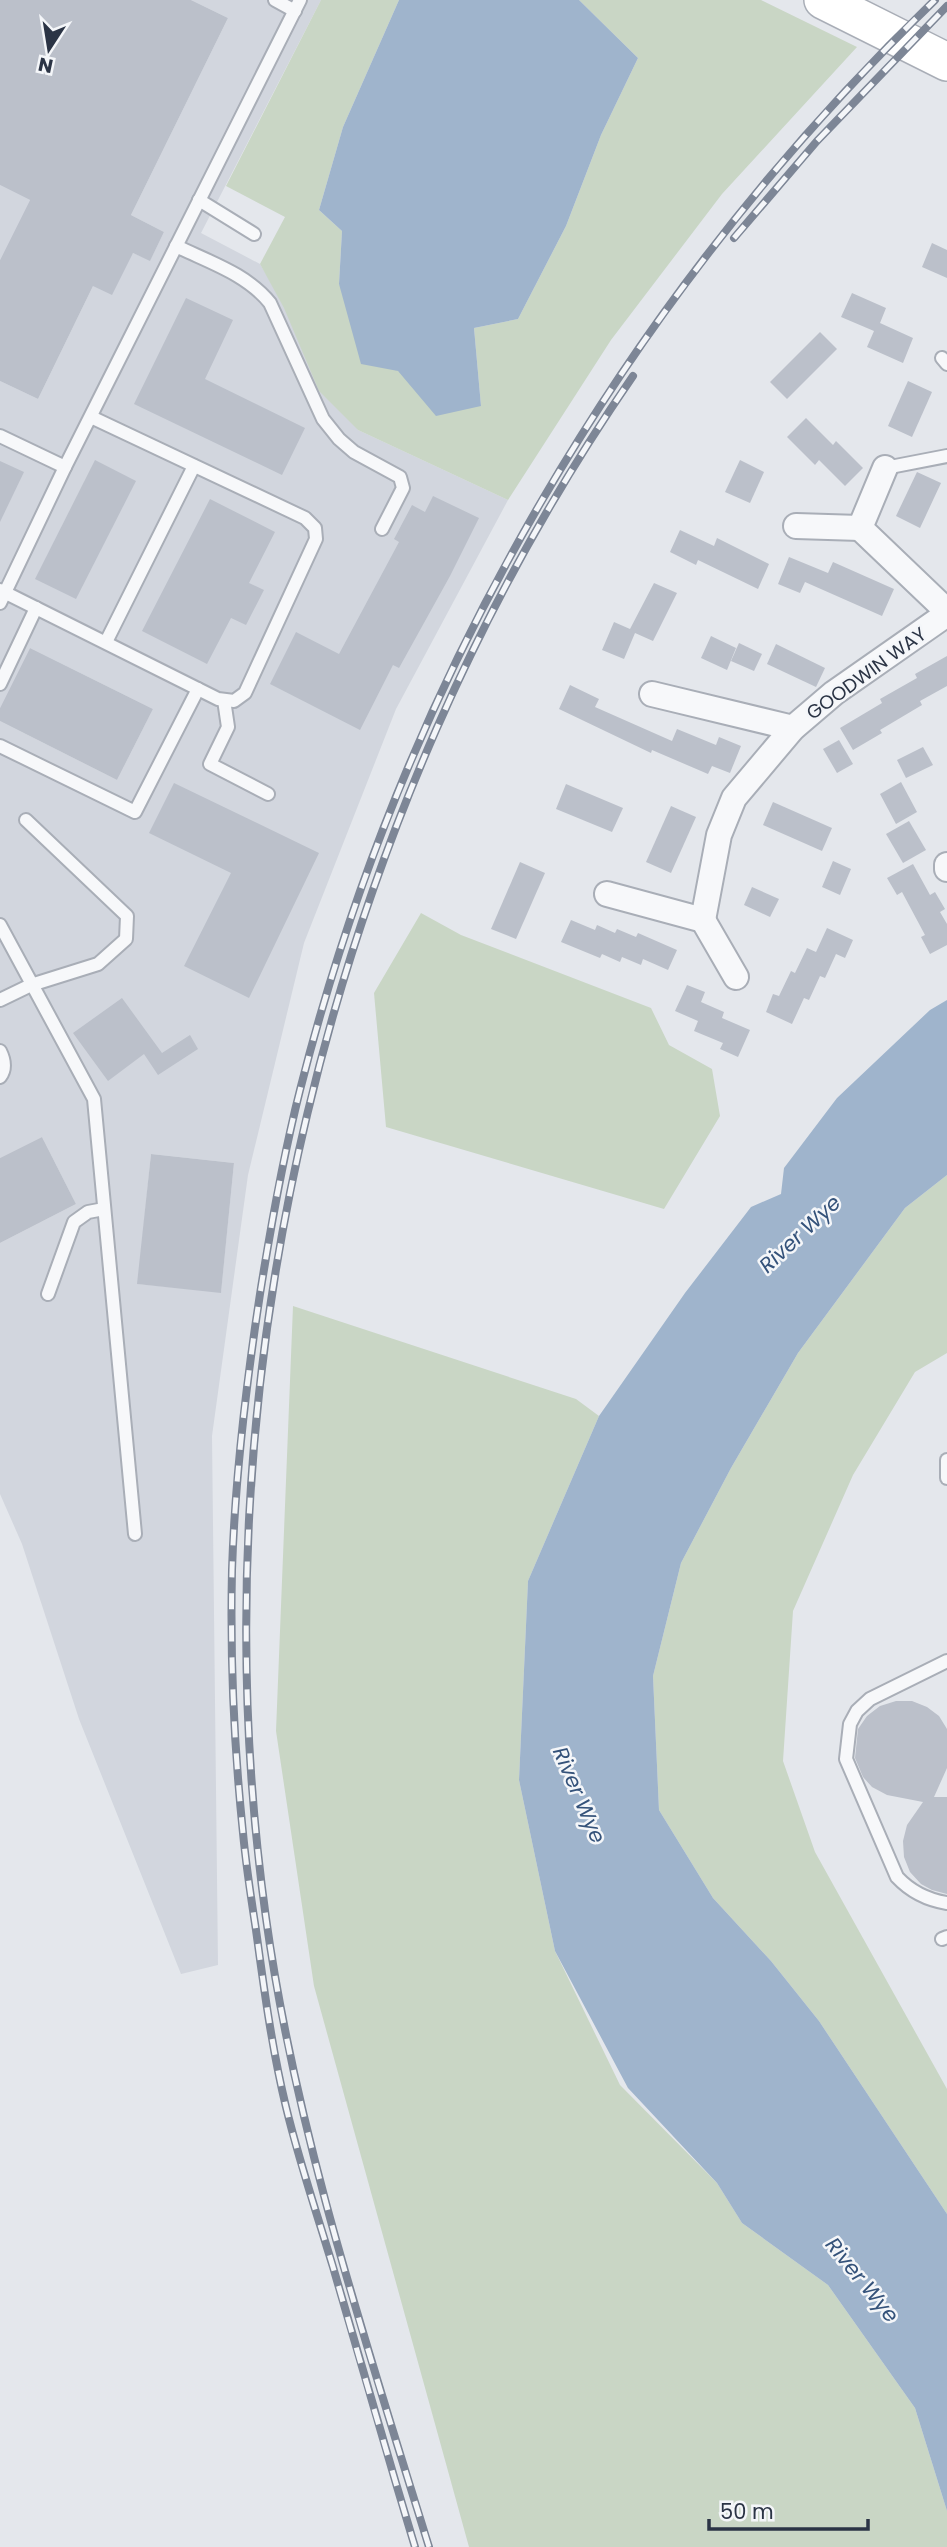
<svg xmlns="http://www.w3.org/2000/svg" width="947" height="2547" viewBox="0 0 947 2547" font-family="Poppins,sans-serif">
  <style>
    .built { fill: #d2d6de; fill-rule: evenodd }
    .green { fill: #c9d6c5 }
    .water { fill: #9fb4cc }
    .building { fill: #bbc0ca }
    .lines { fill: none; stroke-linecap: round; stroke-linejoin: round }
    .lane-casing { stroke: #a9aeb7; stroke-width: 16 }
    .street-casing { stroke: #a9aeb7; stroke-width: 28 }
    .secondary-casing { stroke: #a9aeb7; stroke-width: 40 }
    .lane { stroke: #f7f8fa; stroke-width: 12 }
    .street { stroke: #f7f8fa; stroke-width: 24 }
    .secondary { stroke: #fff; stroke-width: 37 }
    .rail-casing { stroke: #7d8696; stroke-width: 8 }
    .rail { stroke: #f4f6f9; stroke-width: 5; stroke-dasharray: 16; stroke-linecap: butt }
    .labels { text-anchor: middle; stroke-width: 5; stroke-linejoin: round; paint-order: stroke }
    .street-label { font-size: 19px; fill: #2b3445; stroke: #f4f6f9 }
    .water-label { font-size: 21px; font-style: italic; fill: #34527a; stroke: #f4f6f9 }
  </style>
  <rect width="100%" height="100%" fill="#e4e7ec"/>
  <g class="built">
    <path d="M191 0H321L201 233 260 264 358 430 508 500 396 709 304 943 248 1175 212 1436 218 1965 181 1974 79 1719 22 1544 0 1494V1243L76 1204 42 1137 0 1158V721L117 780 153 709 30 648 0 708V381L38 399 93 286 133 253 150 260 164 232 131 215 228 18ZM151 1154 234 1163 221 1292 138 1284Z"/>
    <path d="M0 185 30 200 0 260Z"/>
  </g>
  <g class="green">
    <path d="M321 0H399L343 127 319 210 342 231 339 284 398 371 481 406 474 328 518 319 566 226 601 135 638 58 579 0H761L857 47 722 194 611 340 508 500 358 430 319 391 284 308 260 264 285 217 226 186Z"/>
    <path d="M421 913 461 935 651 1008 669 1045 712 1069 720 1116 664 1209 386 1127 374 993Z"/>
    <path d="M947 1175V1353L915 1372 853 1475 793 1611 783 1761 815 1852 947 2089V2214L819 2021 771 1961 713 1898 659 1810 653 1676 681 1563 731 1468 798 1353 905 1208Z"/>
    <path d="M293 1306 576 1399 599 1416 528 1581 519 1780 555 1951 620 2085 717 2183 742 2223 828 2285 915 2408 947 2511V2547H469L314 1986 276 1731Z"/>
  </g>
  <g class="water">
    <path d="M399 0H579L638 58 601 135 566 226 518 319 474 328 481 406 436 416 398 371 361 364 339 284 342 231 319 210 343 127Z"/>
    <path d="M947 1000V1175L905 1208 798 1353 731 1468 681 1563 653 1676 659 1810 713 1898 771 1961 819 2021 947 2214V2511L915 2408 828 2285 742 2223 717 2183 628 2088 555 1951 519 1780 528 1581 599 1416 685 1293 751 1207 781 1194 784 1168 837 1098 930 1010Z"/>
  </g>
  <g class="building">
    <path d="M0 0H191L228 18 131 215 164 232 150 261 133 253 112 295 93 286 38 399 0 381V260L30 200 0 185Z"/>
    <path d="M932 243 947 250V278L922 267Z"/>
    <path d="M852 293 886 308 880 323 913 338 903 363 867 347 874 331 841 317Z"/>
    <path d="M186 298 233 320 205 379 305 428 282 475 134 404Z"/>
    <path d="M820 332 837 349 787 399 770 382Z"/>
    <path d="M908 381 932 392 912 437 888 426Z"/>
    <path d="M806 418 833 445 836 441 863 468 845 486 819 460 815 465 787 437Z"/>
    <path d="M95 460 136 481 76 599 35 579Z"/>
    <path d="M740 460 764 472 750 503 725 492Z"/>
    <path d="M0 461 24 472 0 522Z"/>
    <path d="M917 472 941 483 920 528 896 516Z"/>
    <path d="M433 496 479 518 450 576 399 668 393 665 360 730 270 684 296 632 339 654 399 542 394 539 412 505 425 512Z"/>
    <path d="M210 499 275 532 249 583 264 590 246 625 231 618 207 664 142 631Z"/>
    <path d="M680 530 714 546 717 538 769 564 758 589 698 560 696 565 670 552Z"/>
    <path d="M789 557 828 573 833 562 894 589 882 616 805 582 800 593 778 584Z"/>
    <path d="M654 583 677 593 653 641 635 633 624 659 602 650 614 622 630 629Z"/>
    <path d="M711 636 736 648 727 670 701 658Z"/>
    <path d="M739 643 762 654 754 671 731 661Z"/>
    <path d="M776 644 825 668 816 687 767 664Z"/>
    <path d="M30 648 153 709 117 780 0 721V708Z"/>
    <path d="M947 656V686L920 701 922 705 880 730 882 733 853 750 840 728 882 703 880 699 917 678 915 674Z"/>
    <path d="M570 685 599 699 595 707 672 741 677 729 716 745 719 737 741 746 730 773 712 766 708 774 652 750 651 753 559 709Z"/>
    <path d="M839 740 853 764 837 773 823 749Z"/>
    <path d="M923 747 933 765 906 778 897 760Z"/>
    <path d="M901 782 917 812 896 824 880 794Z"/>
    <path d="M174 783 319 853 249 998 184 966 231 873 149 833Z"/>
    <path d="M566 784 623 808 612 832 556 809Z"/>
    <path d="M773 802 832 828 822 851 763 825Z"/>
    <path d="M671 806 696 817 671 873 646 862Z"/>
    <path d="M909 821 926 850 903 863 886 834Z"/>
    <path d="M833 861 851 869 840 895 822 887Z"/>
    <path d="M520 862 545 873 516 939 491 929Z"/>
    <path d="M913 864 930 895 935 892 945 909 940 912 947 924V945L930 954 921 937 925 935 902 892 897 895 887 878Z"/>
    <path d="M752 887 779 899 770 917 744 905Z"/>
    <path d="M571 920 595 930 597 925 615 933 617 929 636 937 638 933 677 950 668 970 643 959 641 965 622 957 620 962 602 954 600 958 561 942Z"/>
    <path d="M827 928 853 940 845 958 836 954 825 978 820 976 809 1000 804 998 792 1024 766 1012 773 994 779 996 791 971 795 973 807 948 816 952Z"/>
    <path d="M687 985 705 992 701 1002 724 1012 722 1018 750 1030 738 1057 720 1049 723 1043 694 1031 698 1021 675 1011Z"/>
    <path d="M122 998 162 1053 190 1035 198 1049 158 1075 144 1054 108 1081 73 1033Z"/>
    <path d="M42 1137 76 1204 0 1243V1158Z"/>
    <path d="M151 1154 234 1163 221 1293 137 1284Z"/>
    <path d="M896 1701H912L927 1707 939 1716 947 1729V1768L934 1797H947V1894L932 1890 921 1884 910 1872 904 1857 903 1841 907 1825 923 1802 887 1795 872 1787 863 1777 855 1758 858 1729 867 1716 880 1706Z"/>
  </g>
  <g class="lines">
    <defs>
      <g id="lane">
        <path d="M275 0 295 11"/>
        <path d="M199 200 254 234"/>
        <path d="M176 246C209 262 247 274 270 303L323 419 339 439 354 452 400 477 403 488 382 529"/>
        <path d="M942 358 947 364"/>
        <path d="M0 436 65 467"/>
        <path d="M885 468 947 456"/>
        <path d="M0 590 218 699 234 701 245 693 316 539 315 528 305 518 91 417"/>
        <path d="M0 603 65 467 300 0"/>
        <path d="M106 642 194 466"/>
        <path d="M0 684 36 608"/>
        <path d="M224 700 228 727 210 764 268 794"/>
        <path d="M0 746 135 812 198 689"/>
        <path d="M0 925 94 1099 135 1534"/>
        <path d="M0 1000 31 985 98 964 126 939 127 916 26 820"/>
        <path d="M0 1051C4 1059 6 1069 0 1077"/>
        <path d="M48 1294 74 1222 88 1212 104 1209"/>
        <path d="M947 1460V1478"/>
        <path d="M947 1661 870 1699 857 1711 850 1724 846 1759 897 1877C911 1892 928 1900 947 1903"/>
        <path d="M942 1939 947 1937"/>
      </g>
      <g id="street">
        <path d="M885 468 860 528 947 611"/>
        <path d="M796 526 860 528"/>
        <path d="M652 694 793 728"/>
        <path d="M947 865V869"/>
        <path d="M607 894 703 920 736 977"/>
        <path d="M703 920 719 835 734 798 793 728 834 693 947 614"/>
      </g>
      <path id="secondary" d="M823 0 947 62"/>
    </defs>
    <use href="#lane" class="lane-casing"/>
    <use href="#street" class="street-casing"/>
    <use href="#secondary" class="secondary-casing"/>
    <use href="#lane" class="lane"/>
    <use href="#street" class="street"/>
    <use href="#secondary" class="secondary"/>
    <defs>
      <g id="rail">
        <path d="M734 238 817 141 947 6"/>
        <path d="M415 2547C387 2454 360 2361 333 2267 317 2214 299 2161 286 2107 272 2049 264 1989 256 1930 251 1898 246 1865 243 1833 234 1746 230 1657 232 1570 235 1478 246 1385 260 1294 271 1225 283 1157 300 1090 404 677 629 295 935 0"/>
        <path d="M429 2547C366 2343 295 2129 266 1918 192 1387 328 818 633 376"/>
      </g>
    </defs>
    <use href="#rail" class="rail-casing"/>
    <use href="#rail" class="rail"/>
  </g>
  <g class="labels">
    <g class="street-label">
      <text transform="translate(866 673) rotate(-36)" y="7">GOODWIN WAY</text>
    </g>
    <g class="water-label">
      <text transform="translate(800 1234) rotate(-43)" y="7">River Wye</text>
      <text transform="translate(579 1795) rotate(67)" y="7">River Wye</text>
      <text transform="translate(862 2280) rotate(51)" y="7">River Wye</text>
    </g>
  </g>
  <g transform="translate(49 49) rotate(192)" stroke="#f4f6f9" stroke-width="5" paint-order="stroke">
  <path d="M0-5L12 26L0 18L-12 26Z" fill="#2b3445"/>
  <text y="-10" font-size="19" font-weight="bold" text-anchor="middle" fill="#2b3445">N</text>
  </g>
  <path d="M709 2519v10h159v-10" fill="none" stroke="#2b3445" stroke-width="3.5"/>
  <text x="720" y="2519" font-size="21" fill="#2b3445" stroke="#f4f6f9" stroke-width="5" paint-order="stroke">50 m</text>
</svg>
